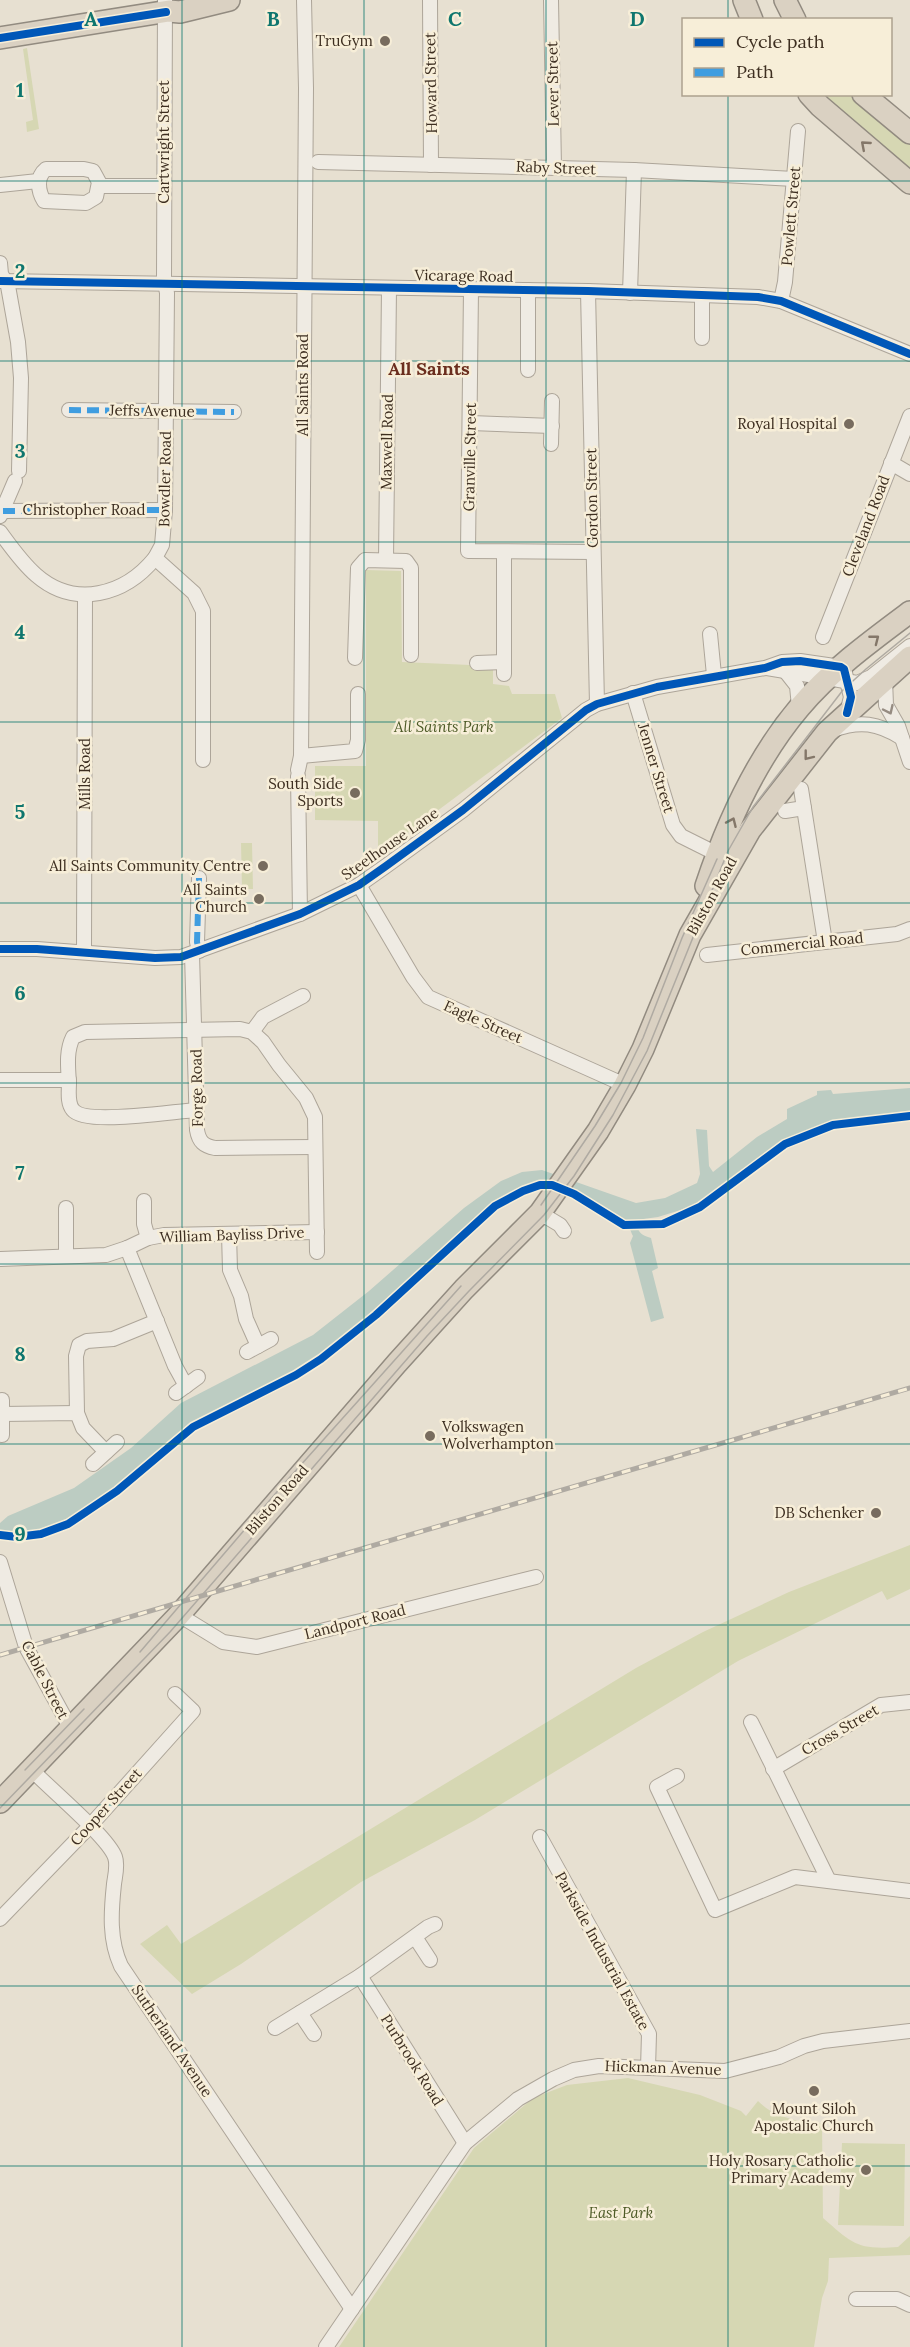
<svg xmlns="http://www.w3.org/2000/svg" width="910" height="2347" viewBox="0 0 910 2347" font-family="Lora,serif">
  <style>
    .green { fill: #d6d7b3 }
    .water { fill: #bcccc2 }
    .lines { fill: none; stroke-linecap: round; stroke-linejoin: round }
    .minor-casing { stroke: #ada599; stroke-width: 16 }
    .highway-casing { stroke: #928b80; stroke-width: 24 }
    .minor { stroke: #efebe3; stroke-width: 14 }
    .highway { stroke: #dad1c2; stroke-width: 21 }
    .tram { stroke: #afaaa2; stroke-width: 1.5 }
    .rail-casing { stroke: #afaaa2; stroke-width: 5 }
    .rail { stroke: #f7eed8; stroke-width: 3; stroke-dasharray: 9; stroke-linecap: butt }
    .quiet { stroke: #3f9de0; stroke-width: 6; stroke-dasharray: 12 6; stroke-linecap: butt }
    .cycleway-casing { stroke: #f7eed8; stroke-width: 11 }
    .cycleway { stroke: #0057b8; stroke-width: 8 }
    .oneway { stroke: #847769 }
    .oneway2 { stroke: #968c82 }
    .grid { fill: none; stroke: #0f766e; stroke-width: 1.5; stroke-opacity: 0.55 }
    .poi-dot { fill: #786c5e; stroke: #f7eed8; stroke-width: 2 }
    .labels { text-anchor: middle; stroke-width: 5; stroke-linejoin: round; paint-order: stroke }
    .poi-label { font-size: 15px; fill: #3d2e20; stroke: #f7eed8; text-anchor: end }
    .street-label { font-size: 15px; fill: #3d2e20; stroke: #f7eed8 }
    .park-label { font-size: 15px; font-style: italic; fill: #4d5a26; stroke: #f7eed8 }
    .quarter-label { font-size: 18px; font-weight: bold; fill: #6b2e1e; stroke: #f7eed8 }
    .grid-label { font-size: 20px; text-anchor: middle; font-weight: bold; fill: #0f766e; stroke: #f7eed8; stroke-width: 5; stroke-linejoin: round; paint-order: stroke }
  </style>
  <rect width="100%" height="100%" fill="#e7e0d1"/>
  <g class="green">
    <path d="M27 48 39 129 27 132 26 122 33 120 23 49Z"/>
    <path d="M823 95H854L910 144V171Z"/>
    <path d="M366 570 401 571 402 662 470 665 493 669V684L509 686 512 694H555L562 718 378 855V821L315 820V766H366Z"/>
    <path d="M241 843H252L253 889H242Z"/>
    <path d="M910 1545V1589L887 1600 882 1591 738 1661 475 1820 361 1882 241 1964 192 1994 140 1944 167 1925 181 1944 636 1668 703 1632 789 1592Z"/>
    <path d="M628 2078 700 2095 741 2111 746 2116 758 2101C770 2113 783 2117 799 2121V2123H822L823 2218C853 2244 857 2250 898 2247L910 2236V2255L829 2258 828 2281 822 2298 814 2347H339L474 2148 533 2098 567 2085Z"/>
    <path d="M842 2143 905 2144 904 2226 838 2225Z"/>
  </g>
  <path class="water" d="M910 1088V1114L832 1122 789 1140 772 1150 700 1204 658 1217 636 1220C637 1231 640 1235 651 1238L658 1268 652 1271 664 1318 651 1322 630 1243 633 1236C631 1233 630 1227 627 1223 616 1209 554 1181 535 1184 514 1187 495 1205 479 1217L322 1355 293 1375 186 1428 117 1489 68 1523 46 1530 25 1534 12 1536 0 1532V1523L8 1516 74 1488 131 1448 181 1403 313 1335 369 1291 464 1208 501 1181 522 1172 542 1170 636 1203 665 1198 697 1183 700 1174 696 1129 707 1130 709 1166 713 1172 757 1137 787 1119V1109L817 1095V1091L831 1090 833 1094Z"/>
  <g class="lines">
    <defs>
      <g id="minor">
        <path d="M165 0 164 278 167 293 165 510 162 545 155 558 194 593 203 611V760"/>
        <path d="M430 0 431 165"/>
        <path d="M551 0 554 167"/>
        <path d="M318 162 634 170 794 179"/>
        <path d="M46 169H84L93 171 99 182 96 197 86 203 44 201C38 191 36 177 46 169Z"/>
        <path d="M0 185 38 181"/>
        <path d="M99 186H164"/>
        <path d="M0 263 1 274 8 286 18 342 21 378 19 471"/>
        <path d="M0 281 588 291 758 297 781 301 910 354"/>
        <path d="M471 289 468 551 593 552"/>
        <path d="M588 291 597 704"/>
        <path d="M630 293 634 170"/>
        <path d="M702 295V338"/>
        <path d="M781 301 785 282 798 131"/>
        <path d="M528 370V290"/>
        <path d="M69 410 234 412"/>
        <path d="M471 423 552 426"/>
        <path d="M551 444 552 401"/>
        <path d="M891 463 910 474"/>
        <path d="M3 511 165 510"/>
        <path d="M0 516 15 481"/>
        <path d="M0 532C11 547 22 563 36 575 75 609 125 595 155 558"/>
        <path d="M386 560 389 288"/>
        <path d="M710 634 714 675"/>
        <path d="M823 637 910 416"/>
        <path d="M355 658 358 568 365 560 406 561 411 568V655"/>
        <path d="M477 663 504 662"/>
        <path d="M767 668 857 683 871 677 910 646"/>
        <path d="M786 672 797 686 799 707"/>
        <path d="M504 674V552"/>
        <path d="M885 679 886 705 898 726 910 762"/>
        <path d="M633 693 673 825 681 836 717 854"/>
        <path d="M833 730C860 720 878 723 902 738"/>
        <path d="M301 756 355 751 358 740V694"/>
        <path d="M298 770 301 756 306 88 304 0"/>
        <path d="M298 776 300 914"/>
        <path d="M801 789 825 942"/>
        <path d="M785 811 804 808"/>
        <path d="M199 878 197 942 199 951"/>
        <path d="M359 885 413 977 428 997 625 1085"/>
        <path d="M0 949H37L155 958 181 957 300 914 359 885 386 866 463 810 586 710 597 704 657 687 765 668 782 662 800 661 841 667 844 669 851 697 847 713"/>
        <path d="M84 952 85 596"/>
        <path d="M192 954 197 1130C199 1142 204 1146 215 1148L315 1147"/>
        <path d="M707 955 897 934 910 929"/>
        <path d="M252 1032 263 1017 303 996"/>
        <path d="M0 1080H69"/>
        <path d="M197 1110C175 1111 86 1126 73 1110 67 1103 69 1091 69 1083 68 1067 66 1051 73 1037L85 1032 240 1029 252 1032 263 1042 279 1065 306 1098 315 1117 317 1252"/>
        <path d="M144 1201V1224L148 1238"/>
        <path d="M540 1213 560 1225 564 1231"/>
        <path d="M229 1234 230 1270 241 1296 246 1319 258 1346"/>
        <path d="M127 1248 175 1366 186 1386"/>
        <path d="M66 1256V1208"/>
        <path d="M0 1259 106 1255 127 1248 148 1238 164 1235 317 1232"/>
        <path d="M247 1352 271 1339"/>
        <path d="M176 1393 198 1377"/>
        <path d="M2 1400V1435"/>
        <path d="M77 1413 76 1356 79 1345 87 1341 113 1339 157 1321"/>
        <path d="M2 1414 77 1413 83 1428 106 1452"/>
        <path d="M93 1464 117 1442"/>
        <path d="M0 1562 26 1647 71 1729"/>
        <path d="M179 1615 223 1642 257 1647 536 1577"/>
        <path d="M751 1722 829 1881"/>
        <path d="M773 1769 881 1705 910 1702"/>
        <path d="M32 1770C50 1789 108 1837 115 1857 118 1865 115 1876 114 1884 111 1912 109 1940 121 1966L352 2309"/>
        <path d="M677 1776 657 1787 715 1910 795 1877 910 1891"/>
        <path d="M540 1837 649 2034 648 2068"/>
        <path d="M0 1919 89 1827 193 1711 175 1694"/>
        <path d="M415 1937 430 1960"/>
        <path d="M360 1976 465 2143"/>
        <path d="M300 2013 314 2034"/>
        <path d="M275 2028 360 1976 428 1927 435 1924"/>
        <path d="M856 2299H897L910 2305"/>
        <path d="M326 2347 465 2143 518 2099 553 2079 574 2070 599 2066 725 2071 779 2057 804 2046 823 2041 910 2031"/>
      </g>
      <g id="highway">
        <path d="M744 0 752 20"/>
        <path d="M785 0 795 20"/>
        <path d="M0 38 169 11 180 12 229 0"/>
        <path d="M809 94 820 106 910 183"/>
        <path d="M863 94 910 133"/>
        <path d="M706 886C727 823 756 759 799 708 830 671 871 641 910 612"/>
        <path d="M0 1802 179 1615 397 1363 464 1289 540 1213 598 1131 625 1085 643 1049 690 935 750 830 827 732 910 657"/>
      </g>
    </defs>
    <use href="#minor" class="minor-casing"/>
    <use href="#highway" class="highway-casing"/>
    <use href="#minor" class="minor"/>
    <use href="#highway" class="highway"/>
    <g class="tram">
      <path d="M541 1205 595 1126 621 1083 643 1038 682 938 717 859"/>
      <path d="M140 1652 282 1486 461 1286"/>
      <path d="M25 1770 84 1709"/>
      <path d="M0 1808 170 1632 427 1336 469 1291 544 1215 574 1176 613 1115 647 1051 728 851 753 807 843 690 866 669 910 633"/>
    </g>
    <defs>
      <path id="rail" d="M0 1655 910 1388"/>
    </defs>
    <use href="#rail" class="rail-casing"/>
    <use href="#rail" class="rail"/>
    <g class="quiet">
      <path d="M69 410 234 412"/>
      <path d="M3 511 165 510"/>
      <path d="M199 878 197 942 199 951"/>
    </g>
    <defs>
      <g id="cycleway">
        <path d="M0 38 166 12"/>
        <path d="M0 281 588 291 758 297 781 301 910 354"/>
        <path d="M0 949H37L155 958 181 957 300 914 359 885 386 866 463 810 586 710 597 704 657 687 765 668 782 662 800 661 841 667 844 669 851 697 847 713"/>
        <path d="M0 1535 17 1537 41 1534 68 1524 117 1491 193 1427 296 1375 321 1359 376 1315 495 1206 523 1191 540 1185H552L574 1194 624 1225 663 1224 700 1207 785 1144 833 1125 910 1116"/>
      </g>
    </defs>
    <use href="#cycleway" class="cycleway-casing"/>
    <use href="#cycleway" class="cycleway"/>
  </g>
  <defs><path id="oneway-chevron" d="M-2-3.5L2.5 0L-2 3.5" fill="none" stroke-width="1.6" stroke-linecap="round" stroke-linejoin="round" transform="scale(1.5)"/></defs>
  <g class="oneway">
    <use href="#oneway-chevron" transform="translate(865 145) rotate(-139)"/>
    <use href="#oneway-chevron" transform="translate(875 639) rotate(-38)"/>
    <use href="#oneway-chevron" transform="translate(808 756) rotate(128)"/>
    <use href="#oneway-chevron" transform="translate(732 822) rotate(-66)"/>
  </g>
  <use class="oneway2" href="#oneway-chevron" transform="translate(889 710) rotate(65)"/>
  <path class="grid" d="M182 0V2347M364 0V2347M546 0V2347M728 0V20M728 94V2347M0 181H910M0 361H910M0 542H910M0 722H910M0 903H910M0 1083H910M0 1264H910M0 1444H910M0 1625H910M0 1805H910M0 1986H910M0 2166H910"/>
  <g class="poi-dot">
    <circle cx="385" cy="41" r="6"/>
    <circle cx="849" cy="424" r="6"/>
    <circle cx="355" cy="793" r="6"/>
    <circle cx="263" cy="866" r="6"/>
    <circle cx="259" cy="899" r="6"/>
    <circle cx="430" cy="1436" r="6"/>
    <circle cx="876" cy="1513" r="6"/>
    <circle cx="814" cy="2091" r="6"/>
    <circle cx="866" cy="2170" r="6"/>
  </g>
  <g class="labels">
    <g class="poi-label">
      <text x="373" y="46">TruGym</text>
      <text x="837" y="429">Royal Hospital</text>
      <text x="343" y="789">South Side<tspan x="343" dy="17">Sports</tspan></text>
      <text x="251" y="871">All Saints Community Centre</text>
      <text x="247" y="895">All Saints<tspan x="247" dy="17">Church</tspan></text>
      <text x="442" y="1432" text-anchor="start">Volkswagen<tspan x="442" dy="17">Wolverhampton</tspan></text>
      <text x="864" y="1518">DB Schenker</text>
      <text x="814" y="2114" text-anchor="middle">Mount Siloh<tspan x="814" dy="17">Apostalic Church</tspan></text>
      <text x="854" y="2166">Holy Rosary Catholic<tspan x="854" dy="17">Primary Academy</tspan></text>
    </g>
    <g class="street-label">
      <text transform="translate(431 83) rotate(-91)" y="5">Howard Street</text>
      <text transform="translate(553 84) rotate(-91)" y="5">Lever Street</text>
      <text transform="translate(164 142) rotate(-90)" y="5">Cartwright Street</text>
      <text transform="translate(556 168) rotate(2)" y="5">Raby Street</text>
      <text transform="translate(791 216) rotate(-85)" y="5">Powlett Street</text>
      <text transform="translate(464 276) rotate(1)" y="5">Vicarage Road</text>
      <text transform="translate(303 385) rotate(-90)" y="5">All Saints Road</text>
      <text transform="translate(152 411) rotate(1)" y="5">Jeffs Avenue</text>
      <text transform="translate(387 442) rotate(-89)" y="5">Maxwell Road</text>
      <text transform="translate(470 457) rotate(-89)" y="5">Granville Street</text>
      <text transform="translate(165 479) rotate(-89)" y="5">Bowdler Road</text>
      <text transform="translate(592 498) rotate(-91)" y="5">Gordon Street</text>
      <text x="84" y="515">Christopher Road</text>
      <text transform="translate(866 526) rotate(-69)" y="5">Cleveland Road</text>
      <text transform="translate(656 768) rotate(73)" y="5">Jenner Street</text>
      <text transform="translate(85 774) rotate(-90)" y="5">Mills Road</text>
      <text transform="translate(390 844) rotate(-35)" y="5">Steelhouse Lane</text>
      <text transform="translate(712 896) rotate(-61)" y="5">Bilston Road</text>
      <text transform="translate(802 944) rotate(-6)" y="5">Commercial Road</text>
      <text transform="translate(483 1022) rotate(24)" y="5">Eagle Street</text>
      <text transform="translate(197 1088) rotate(-91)" y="5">Forge Road</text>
      <text transform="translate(232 1235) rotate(-2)" y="5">William Bayliss Drive</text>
      <text transform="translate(277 1500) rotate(-49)" y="5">Bilston Road</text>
      <text transform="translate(355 1622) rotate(-14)" y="5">Landport Road</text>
      <text transform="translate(45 1680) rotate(63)" y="5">Cable Street</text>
      <text transform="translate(840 1730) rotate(-30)" y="5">Cross Street</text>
      <text transform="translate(106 1807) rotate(-48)" y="5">Cooper Street</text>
      <text transform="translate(602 1951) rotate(61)" y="5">Parkside Industrial Estate</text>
      <text transform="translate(172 2041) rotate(56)" y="5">Sutherland Avenue</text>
      <text transform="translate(412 2060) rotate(58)" y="5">Purbrook Road</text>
      <text transform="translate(663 2068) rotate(2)" y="5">Hickman Avenue</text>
    </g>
    <g class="park-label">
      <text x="444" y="732">All Saints Park</text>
      <text x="621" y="2218">East Park</text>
    </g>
    <g class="quarter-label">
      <text x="429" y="375">All Saints</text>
    </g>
  </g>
  <g class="grid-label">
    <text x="91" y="26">A</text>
    <text x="273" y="26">B</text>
    <text x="455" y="26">C</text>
    <text x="637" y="26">D</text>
    <text x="20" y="97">1</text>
    <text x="20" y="278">2</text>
    <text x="20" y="458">3</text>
    <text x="20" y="639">4</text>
    <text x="20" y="819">5</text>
    <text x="20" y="1000">6</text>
    <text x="20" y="1180">7</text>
    <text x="20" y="1361">8</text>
    <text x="20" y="1541">9</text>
  </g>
  <rect x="682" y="18" width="210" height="78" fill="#f7eed8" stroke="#ada18e" stroke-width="1.5"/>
  <rect x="694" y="38" width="30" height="9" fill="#0057b8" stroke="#ada18e" stroke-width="1.5"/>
  <text x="736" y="48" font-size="18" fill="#3d2e20">Cycle path</text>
  <rect x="694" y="68" width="30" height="9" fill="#3f9de0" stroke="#ada18e" stroke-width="1.5"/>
  <text x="736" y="78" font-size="18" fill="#3d2e20">Path</text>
</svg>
